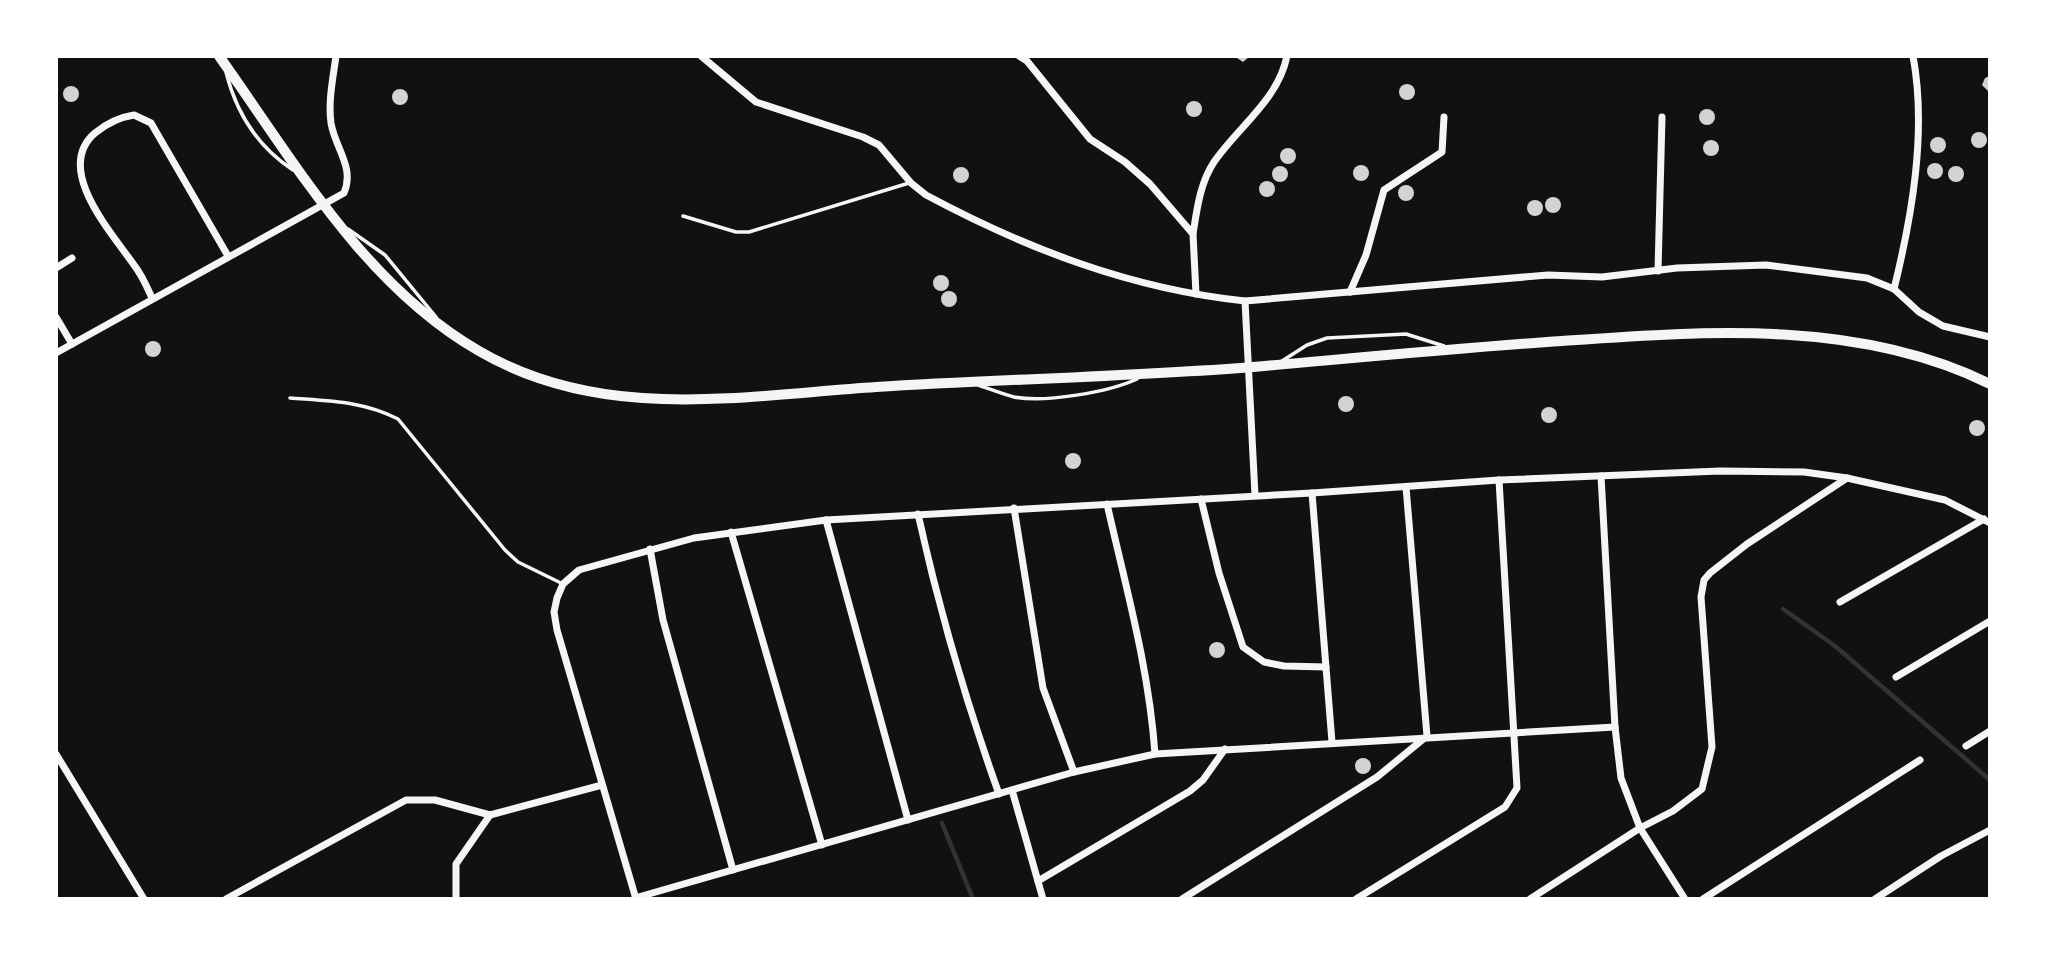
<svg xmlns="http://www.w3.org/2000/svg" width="2046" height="955" viewBox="0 0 2046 955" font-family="'Open Sans',sans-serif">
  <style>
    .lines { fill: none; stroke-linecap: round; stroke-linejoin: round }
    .stream { stroke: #333; stroke-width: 4.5 }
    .building { fill: #d3d3d3 }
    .service { stroke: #f5f5f5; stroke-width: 3.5 }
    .minor { stroke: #f5f5f5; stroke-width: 7 }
    .secondary { stroke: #f5f5f5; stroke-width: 10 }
  </style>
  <rect width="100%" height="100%" fill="#111"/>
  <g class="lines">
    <g class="stream">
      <path d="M1783 609 1835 646 1990 780"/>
      <path d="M942 823 973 899"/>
    </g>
  </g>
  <g class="building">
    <path d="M1234 56H1250L1243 62Z"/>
    <path d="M1990 76V93L1982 85 1985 78Z"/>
    <circle cx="1407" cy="92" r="8"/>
    <circle cx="71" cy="94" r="8"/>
    <circle cx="400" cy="97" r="8"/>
    <circle cx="1194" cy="109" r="8"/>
    <circle cx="1707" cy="117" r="8"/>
    <circle cx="1979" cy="140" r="8"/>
    <circle cx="1938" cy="145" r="8"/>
    <circle cx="1711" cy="148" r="8"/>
    <circle cx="1288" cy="156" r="8"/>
    <circle cx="1935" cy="171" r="8"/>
    <circle cx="1361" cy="173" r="8"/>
    <circle cx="1280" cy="174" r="8"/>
    <circle cx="1956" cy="174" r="8"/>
    <circle cx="961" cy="175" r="8"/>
    <circle cx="1267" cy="189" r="8"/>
    <circle cx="1406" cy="193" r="8"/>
    <circle cx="1553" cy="205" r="8"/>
    <circle cx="1535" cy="208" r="8"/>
    <circle cx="941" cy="283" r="8"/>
    <circle cx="949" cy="299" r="8"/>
    <circle cx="153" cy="349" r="8"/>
    <circle cx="1346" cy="404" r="8"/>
    <circle cx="1549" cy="415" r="8"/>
    <circle cx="1977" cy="428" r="8"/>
    <circle cx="1073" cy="461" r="8"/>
    <circle cx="1217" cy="650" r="8"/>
    <circle cx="1363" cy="766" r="8"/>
  </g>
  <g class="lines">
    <g class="service">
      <path d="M226 72C236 112 258 147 293 170"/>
      <path d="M683 216 736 232H749L909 183"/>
      <path d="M348 229 385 255 436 317"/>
      <path d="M1282 361 1307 345 1327 338 1406 334 1444 346"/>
      <path d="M978 385C990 389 1002 394 1014 397 1045 403 1109 392 1137 379"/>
      <path d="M290 398C329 401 363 401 398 419L505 550 518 562 563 584"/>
    </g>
    <g class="minor">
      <path d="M701 56 756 102 863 137 879 145 911 183 926 195C1027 249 1131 289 1245 301"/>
      <path d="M1019 56 1027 61 1090 139 1125 162 1150 184 1193 234 1196 294"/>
      <path d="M1193 234C1197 209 1200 183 1214 162 1239 126 1278 100 1287 56"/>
      <path d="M56 268 72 258"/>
      <path d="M1658 271 1662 117"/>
      <path d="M1894 289C1912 216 1927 131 1913 56"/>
      <path d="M1350 292 1366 255 1384 190 1442 152 1444 117"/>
      <path d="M152 298C147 287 142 275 134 265 112 233 53 169 95 133 106 124 121 117 134 115L151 123 228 256"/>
      <path d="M56 317 72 344"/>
      <path d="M56 353 344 193C355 167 335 148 331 123 328 101 333 78 336 56"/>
      <path d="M1601 476 1615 727 1621 778 1640 828 1685 899"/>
      <path d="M1312 493 1332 742"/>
      <path d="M1255 495 1245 301 1548 275 1602 277 1677 268 1766 265 1867 278 1894 289 1919 312 1943 326 1990 337"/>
      <path d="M1201 499 1219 573 1243 647 1264 662 1284 666 1326 667"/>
      <path d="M1107 504C1126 588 1149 668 1155 754"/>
      <path d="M1014 508 1043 688 1074 772"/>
      <path d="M918 514C939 609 966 702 999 794"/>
      <path d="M826 520 908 820"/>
      <path d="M731 532 822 845"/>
      <path d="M650 549 663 620 733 870"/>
      <path d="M1840 602 1984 519"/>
      <path d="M1896 677 1990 621"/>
      <path d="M1966 746 1990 731"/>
      <path d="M56 754 144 899"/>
      <path d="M1012 790 1043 899"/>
      <path d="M1038 881 1190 791 1203 780 1225 749"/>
      <path d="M635 898 1074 772 1155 754 1615 727"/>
      <path d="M226 899 406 800H435L490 815 602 785"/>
      <path d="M456 899V864L490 815"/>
      <path d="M636 899 557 630 554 612 557 598 563 584 579 570 694 538 826 520 1312 493 1499 480 1720 471 1804 472 1847 478 1945 500 1990 523"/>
      <path d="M1182 899 1377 777 1427 736 1406 487"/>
      <path d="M1356 899 1505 807 1517 788 1499 480"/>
      <path d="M1530 899 1640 828 1673 811 1702 789 1712 747 1701 597 1704 580 1710 573 1747 544 1847 478"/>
      <path d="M1703 899 1920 760"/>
      <path d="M1875 899 1941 856 1990 830"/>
    </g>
    <path class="secondary" d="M219 56C294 161 364 285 479 351 602 423 741 396 876 387 1002 379 1128 377 1253 367 1356 358 1459 348 1562 341 1704 331 1859 319 1990 384"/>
  </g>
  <rect width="2046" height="955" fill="none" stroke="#ffffff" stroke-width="116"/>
</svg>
